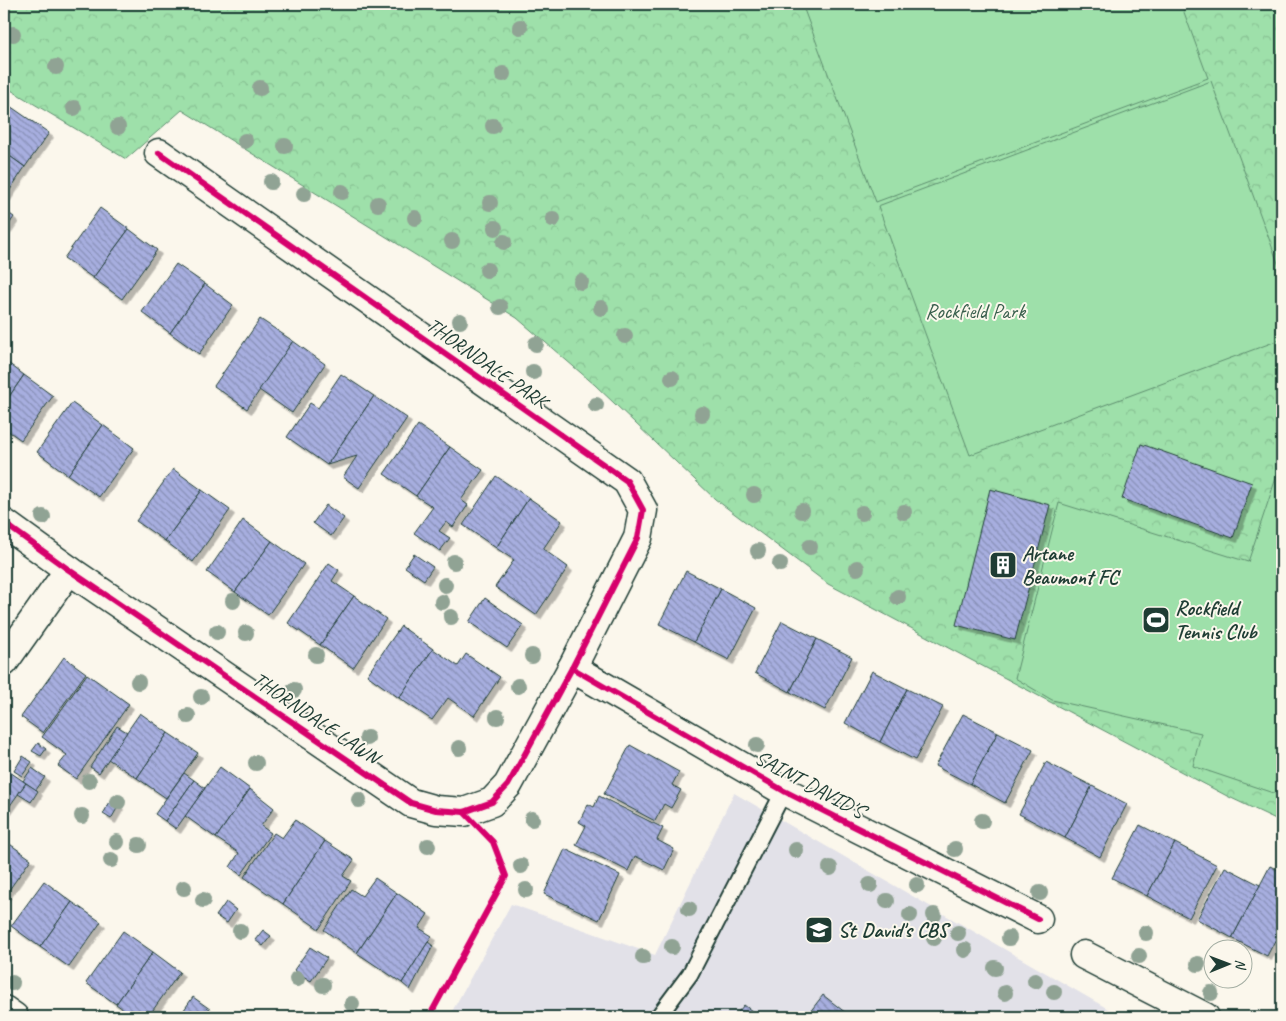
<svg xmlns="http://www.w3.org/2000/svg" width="1286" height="1021" viewBox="0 0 1286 1021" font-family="Caveat,sans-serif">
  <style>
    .built { fill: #e2e1e8 }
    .park { fill: url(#park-crowns); stroke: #5e8e6f }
    .garden { fill: #9ee0aa; stroke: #5e8e6f }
    .building { fill: url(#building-back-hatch); stroke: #1f3d34; filter: url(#shadow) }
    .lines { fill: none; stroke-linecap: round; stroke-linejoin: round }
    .lane-casing { stroke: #1f3d34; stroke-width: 19 }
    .street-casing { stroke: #1f3d34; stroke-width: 31 }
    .lane { stroke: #fbf7ec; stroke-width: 15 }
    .street { stroke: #fbf7ec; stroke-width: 28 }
    .cycleway-casing { stroke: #fbf7ec; stroke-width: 9 }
    .cycleway { stroke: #d6006c; stroke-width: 6 }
    .tree { fill: #90a394 }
    .labels { text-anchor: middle; stroke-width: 4; stroke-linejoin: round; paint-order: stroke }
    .park-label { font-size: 21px; fill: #385e4c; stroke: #fbf7ec }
    .street-label { font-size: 21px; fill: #1f3d34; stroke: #fbf7ec }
    .poi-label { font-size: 21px; font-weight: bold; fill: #1f3d34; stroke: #fbf7ec; text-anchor: start }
  </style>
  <defs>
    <pattern id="park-crowns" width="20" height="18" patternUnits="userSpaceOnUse" patternTransform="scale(1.25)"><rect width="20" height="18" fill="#9ee0aa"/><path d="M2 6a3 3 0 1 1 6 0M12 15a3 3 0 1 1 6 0" fill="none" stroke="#88c193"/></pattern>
    <pattern id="building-back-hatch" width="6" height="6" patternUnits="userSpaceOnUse" patternTransform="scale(1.25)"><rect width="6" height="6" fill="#a7aedf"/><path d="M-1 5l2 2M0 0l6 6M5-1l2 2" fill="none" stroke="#878fb6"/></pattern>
    <filter id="shadow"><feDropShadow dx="4.5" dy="4.5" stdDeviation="0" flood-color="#0004"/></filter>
  </defs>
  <rect width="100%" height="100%" fill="#fbf7ec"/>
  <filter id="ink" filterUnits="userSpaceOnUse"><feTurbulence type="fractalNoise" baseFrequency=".02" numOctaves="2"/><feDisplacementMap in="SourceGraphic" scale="10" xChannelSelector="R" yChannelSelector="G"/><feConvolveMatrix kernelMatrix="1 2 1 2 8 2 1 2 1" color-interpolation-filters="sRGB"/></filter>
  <g filter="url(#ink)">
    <path class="built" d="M734 793 1122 1017H449L511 904 655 955Z"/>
    <path class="park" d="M4 4H1282V822L1227 796 828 584 715 499 595 385 517 318 182 110 126 159 4 86Z"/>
    <g class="garden">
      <path d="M802 4H1181L1208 78 876 202Z"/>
      <path d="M1211 81 1282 274V339L970 455 878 206Z"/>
      <path d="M1282 460V796L1193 766 1201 733 1052 700 1015 678 1059 503 1248 562Z"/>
    </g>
    <g class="building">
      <path d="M7 104 49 133 25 167 4 152V109Z"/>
      <path d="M4 152 25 167 4 199Z"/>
      <path d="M100 208 129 229 93 278 64 258Z"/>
      <path d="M4 210 14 217 4 232Z"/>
      <path d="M129 229 157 250 122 299 93 278Z"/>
      <path d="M176 264 205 284 170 333 142 312Z"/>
      <path d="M205 284 233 305 199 354 170 333Z"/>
      <path d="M260 319 293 341 247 409 214 386Z"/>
      <path d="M293 341 325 364 292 413 259 390Z"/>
      <path d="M4 360 24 375 4 404Z"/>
      <path d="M341 374 374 396 327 465 287 437 310 403 318 408Z"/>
      <path d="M24 375 53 396 21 440 4 428V404Z"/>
      <path d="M374 396 407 418 359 488 343 477 357 456 327 465Z"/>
      <path d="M72 403 103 425 68 475 37 452Z"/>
      <path d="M103 425 134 448 99 497 68 475Z"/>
      <path d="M418 425 450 447 416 496 384 474Z"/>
      <path d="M1141 444 1252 483 1233 538 1122 499Z"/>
      <path d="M450 447 483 470 461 500 468 505 453 527 446 522 439 531 450 538 440 551 414 533 433 507 416 496Z"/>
      <path d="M173 469 202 490 165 541 136 521Z"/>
      <path d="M496 476 529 498 496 548 463 525Z"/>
      <path d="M990 489 1050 505 1015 640 956 625Z"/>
      <path d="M202 490 230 510 193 562 165 541Z"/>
      <path d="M529 498 562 521 543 549 568 567 536 615 495 587 514 560 496 548Z"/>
      <path d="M326 505 344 518 331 536 313 523Z"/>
      <path d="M243 520 272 541 235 592 207 572Z"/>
      <path d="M272 541 304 564 268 615 235 592Z"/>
      <path d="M414 554 433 567 424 580 405 567Z"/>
      <path d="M329 563 339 570 332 581 354 596 320 645 288 623Z"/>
      <path d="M686 571 721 589 694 642 659 624Z"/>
      <path d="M721 589 756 608 729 660 694 642Z"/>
      <path d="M354 596 386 619 353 668 320 645Z"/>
      <path d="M485 598 523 625 507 648 469 622Z"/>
      <path d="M782 621 817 639 790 692 755 673Z"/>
      <path d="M401 626 433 649 399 698 367 675Z"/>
      <path d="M817 639 852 657 825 710 790 692Z"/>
      <path d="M433 649 458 666 466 654 500 677 474 716 448 698 432 720 399 698Z"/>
      <path d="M64 657 86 673 43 733 21 717Z"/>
      <path d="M872 671 907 689 880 742 845 723Z"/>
      <path d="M87 674 129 704 76 779 58 766 67 755 42 737Z"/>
      <path d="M907 689 943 707 915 760 880 742Z"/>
      <path d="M140 713 168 733 137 778 108 759Z"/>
      <path d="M963 714 998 732 970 784 935 766Z"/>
      <path d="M117 726 127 732 99 773 90 767Z"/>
      <path d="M998 732 1033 750 1005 803 970 784Z"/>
      <path d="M168 733 198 753 166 798 137 778Z"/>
      <path d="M38 743 46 749 41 756 32 751Z"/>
      <path d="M630 745 679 772 672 785 681 790 671 808 664 804 655 821 604 794Z"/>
      <path d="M23 756 32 762 22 776 14 771Z"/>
      <path d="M1046 762 1092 786 1065 838 1019 814Z"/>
      <path d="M220 767 250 789 216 838 185 816Z"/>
      <path d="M32 768 45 777 36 790 23 781Z"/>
      <path d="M7 770 26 783 4 814V774Z"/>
      <path d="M184 773 194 780 165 821 155 814Z"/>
      <path d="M194 780 205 788 176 829 165 821Z"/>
      <path d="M26 783 38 791 31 802 18 794Z"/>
      <path d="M1092 786 1127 804 1100 857 1065 838Z"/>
      <path d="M250 789 274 808 261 826 271 833 241 875 230 867 239 853 216 838Z"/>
      <path d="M599 796 663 828 657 840 674 849 664 870 635 856 628 871 576 845 586 826 579 822 588 804 594 807Z"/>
      <path d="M111 800 119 805 111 819 103 814Z"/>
      <path d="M295 820 325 841 283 904 244 877 274 833 282 838Z"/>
      <path d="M1140 825 1175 843 1147 896 1112 878Z"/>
      <path d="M4 840 31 859 4 897Z"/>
      <path d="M325 841 354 860 343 876 351 881 319 929 283 904Z"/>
      <path d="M1175 843 1217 865 1189 918 1147 896Z"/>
      <path d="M565 849 620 875 599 920 544 894Z"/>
      <path d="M1270 866 1282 872V927L1267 956 1232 938Z"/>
      <path d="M1225 867 1260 885 1232 938 1197 919Z"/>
      <path d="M375 878 397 893 357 953 324 930 351 889 362 896Z"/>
      <path d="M44 881 72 902 40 947 11 926Z"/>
      <path d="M397 893 428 914 419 928 432 936 402 983 357 953Z"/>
      <path d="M72 902 101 922 69 967 40 947Z"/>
      <path d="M226 902 236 910 227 923 216 916Z"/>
      <path d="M263 930 271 936 263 946 255 940Z"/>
      <path d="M123 931 153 952 116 1004 86 983Z"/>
      <path d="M428 942 433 946 410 990 402 983Z"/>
      <path d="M310 947 327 958 311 981 294 970Z"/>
      <path d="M153 952 180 972 148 1017H134L116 1004Z"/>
      <path d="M823 995 851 1017H806Z"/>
      <path d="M193 997 221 1017H179Z"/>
      <path d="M744 1005 760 1017H734Z"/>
      <path d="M347 1012 354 1017H343Z"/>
    </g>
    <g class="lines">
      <defs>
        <path id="lane" d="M658 1017 690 974 784 791"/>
        <g id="street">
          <path d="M4 523 69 570 411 803 436 810 464 812 492 802 508 785 572 668 638 538 643 510 627 481 159 153"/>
          <path d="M4 662 69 570"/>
          <path d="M572 668 784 791 1038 919"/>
          <path d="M1084 955 1205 1017"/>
          <path d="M4 1010 14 1017"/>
        </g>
      </defs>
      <use href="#lane" class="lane-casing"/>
      <use href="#street" class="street-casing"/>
      <use href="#lane" class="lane"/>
      <use href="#street" class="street"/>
      <defs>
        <g id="cycleway">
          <path d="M4 523 69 570 411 803 436 810 464 812 492 802 508 785 572 668 638 538 643 510 627 481 159 153"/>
          <path d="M572 668 784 791 1038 919"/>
          <path d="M429 1017 506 876 493 842 464 812"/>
        </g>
      </defs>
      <use href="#cycleway" class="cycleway-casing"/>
      <use href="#cycleway" class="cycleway"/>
    </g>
    <g class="tree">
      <circle cx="520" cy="27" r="8"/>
      <circle cx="13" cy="34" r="8"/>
      <circle cx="56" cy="67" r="8"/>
      <circle cx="503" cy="74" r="8"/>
      <circle cx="260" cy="88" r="8"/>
      <circle cx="74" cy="108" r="8"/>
      <circle cx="493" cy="126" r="8"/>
      <circle cx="118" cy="127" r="8"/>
      <circle cx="245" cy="141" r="8"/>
      <circle cx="285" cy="146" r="8"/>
      <circle cx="271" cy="182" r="8"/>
      <circle cx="342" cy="192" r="8"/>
      <circle cx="304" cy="194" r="8"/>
      <circle cx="490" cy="203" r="8"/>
      <circle cx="378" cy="204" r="8"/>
      <circle cx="415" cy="218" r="8"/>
      <circle cx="553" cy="219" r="8"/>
      <circle cx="495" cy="228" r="8"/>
      <circle cx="452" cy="241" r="8"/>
      <circle cx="504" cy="242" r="8"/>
      <circle cx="487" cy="270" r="8"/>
      <circle cx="581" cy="282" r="8"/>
      <circle cx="500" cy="307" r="8"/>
      <circle cx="601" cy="308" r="8"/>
      <circle cx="460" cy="321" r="8"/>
      <circle cx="625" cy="336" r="8"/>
      <circle cx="536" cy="344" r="8"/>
      <circle cx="533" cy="372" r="8"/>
      <circle cx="672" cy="378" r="8"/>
      <circle cx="596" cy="405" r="8"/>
      <circle cx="702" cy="414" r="8"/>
      <circle cx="754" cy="495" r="8"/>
      <circle cx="802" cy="511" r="8"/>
      <circle cx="904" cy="512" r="8"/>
      <circle cx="862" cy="513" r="8"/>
      <circle cx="43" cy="517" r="8"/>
      <circle cx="810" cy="547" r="8"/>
      <circle cx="758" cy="551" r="8"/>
      <circle cx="454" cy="562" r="8"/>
      <circle cx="780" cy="564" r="8"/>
      <circle cx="857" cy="568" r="8"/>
      <circle cx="445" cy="585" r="8"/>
      <circle cx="898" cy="597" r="8"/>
      <circle cx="233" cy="601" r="8"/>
      <circle cx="442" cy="602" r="8"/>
      <circle cx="451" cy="617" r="8"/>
      <circle cx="217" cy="632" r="8"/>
      <circle cx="246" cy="633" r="8"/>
      <circle cx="316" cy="655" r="8"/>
      <circle cx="532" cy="656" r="8"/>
      <circle cx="138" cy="682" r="8"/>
      <circle cx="518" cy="686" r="8"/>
      <circle cx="294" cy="690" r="8"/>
      <circle cx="201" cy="697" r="8"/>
      <circle cx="188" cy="716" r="8"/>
      <circle cx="497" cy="717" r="8"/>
      <circle cx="367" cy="738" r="8"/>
      <circle cx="757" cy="745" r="8"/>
      <circle cx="459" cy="748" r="8"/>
      <circle cx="256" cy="763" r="8"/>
      <circle cx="89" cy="781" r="8"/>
      <circle cx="359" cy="800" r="8"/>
      <circle cx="118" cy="802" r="8"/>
      <circle cx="82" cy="816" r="8"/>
      <circle cx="532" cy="819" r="8"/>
      <circle cx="982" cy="821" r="8"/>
      <circle cx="117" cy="842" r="8"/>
      <circle cx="139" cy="845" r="8"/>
      <circle cx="428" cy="846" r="8"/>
      <circle cx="955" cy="849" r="8"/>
      <circle cx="796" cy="850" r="8"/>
      <circle cx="111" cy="860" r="8"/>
      <circle cx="521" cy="866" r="8"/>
      <circle cx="830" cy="868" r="8"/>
      <circle cx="870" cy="885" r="8"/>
      <circle cx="917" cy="885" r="8"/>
      <circle cx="184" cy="888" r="8"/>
      <circle cx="526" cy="890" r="8"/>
      <circle cx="1040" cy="893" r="8"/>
      <circle cx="203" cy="900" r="8"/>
      <circle cx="887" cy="901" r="8"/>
      <circle cx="689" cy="909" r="8"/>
      <circle cx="910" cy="915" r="8"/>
      <circle cx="934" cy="915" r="8"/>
      <circle cx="240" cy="931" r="8"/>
      <circle cx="958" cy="933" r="8"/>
      <circle cx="1146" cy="933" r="8"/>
      <circle cx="934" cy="938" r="8"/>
      <circle cx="1009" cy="938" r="8"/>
      <circle cx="672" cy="947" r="8"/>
      <circle cx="965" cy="950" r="8"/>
      <circle cx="1139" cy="956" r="8"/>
      <circle cx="643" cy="957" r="8"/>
      <circle cx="1198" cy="964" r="8"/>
      <circle cx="995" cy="968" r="8"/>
      <circle cx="297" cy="979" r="8"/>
      <circle cx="1035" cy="981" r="8"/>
      <circle cx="12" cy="983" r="8"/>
      <circle cx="323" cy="985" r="8"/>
      <circle cx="1054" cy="992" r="8"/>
      <circle cx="1005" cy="993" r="8"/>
      <circle cx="1211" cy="993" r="8"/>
      <circle cx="352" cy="1004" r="8"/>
    </g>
  </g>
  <defs>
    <symbol id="building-square" viewBox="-11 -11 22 22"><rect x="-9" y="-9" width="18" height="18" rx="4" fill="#1f3d34" stroke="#fbf7ec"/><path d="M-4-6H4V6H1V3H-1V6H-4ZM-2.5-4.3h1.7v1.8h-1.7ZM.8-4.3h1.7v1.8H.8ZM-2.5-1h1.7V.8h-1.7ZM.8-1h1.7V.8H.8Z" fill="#fff"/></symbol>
    <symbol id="stadium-square" viewBox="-11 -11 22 22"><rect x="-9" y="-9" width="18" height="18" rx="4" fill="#1f3d34" stroke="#fbf7ec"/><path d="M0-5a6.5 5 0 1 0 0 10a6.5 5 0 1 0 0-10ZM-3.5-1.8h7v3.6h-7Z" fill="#fff"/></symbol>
    <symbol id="school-square" viewBox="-11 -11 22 22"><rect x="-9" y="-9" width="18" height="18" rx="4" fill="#1f3d34" stroke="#fbf7ec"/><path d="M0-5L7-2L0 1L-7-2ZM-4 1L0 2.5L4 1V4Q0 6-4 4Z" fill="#fff"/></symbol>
  </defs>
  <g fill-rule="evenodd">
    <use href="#building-square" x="987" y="549" width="32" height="32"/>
    <use href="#stadium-square" x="1140" y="604" width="32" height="32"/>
    <use href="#school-square" x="803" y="914" width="32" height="32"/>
  </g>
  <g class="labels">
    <g class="park-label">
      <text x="975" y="318">Rockfield Park</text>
    </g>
    <g class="street-label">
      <text transform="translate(487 363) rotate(35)" y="7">THORNDALE PARK</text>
      <text transform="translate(316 718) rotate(34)" y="7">THORNDALE LAWN</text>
      <text transform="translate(810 784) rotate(28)" y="7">SAINT DAVID'S</text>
    </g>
    <g class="poi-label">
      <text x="1022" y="560">Artane<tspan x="1022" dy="24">Beaumont FC</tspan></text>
      <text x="1175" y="615">Rockfield<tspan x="1175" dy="24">Tennis Club</tspan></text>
      <text x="838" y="937">St David's CBS</text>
    </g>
  </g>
  <rect width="1286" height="1021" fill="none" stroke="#fbf7ec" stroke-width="20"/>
  <rect x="10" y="10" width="1266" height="1001" fill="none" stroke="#1f3d34" stroke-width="2" filter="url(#ink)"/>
  <g transform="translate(1228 964) rotate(89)"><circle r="24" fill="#fbf7ec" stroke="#a3ada2"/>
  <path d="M0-4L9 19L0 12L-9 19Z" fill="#1f3d34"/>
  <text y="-8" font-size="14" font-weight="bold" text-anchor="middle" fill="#1f3d34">N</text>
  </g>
</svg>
